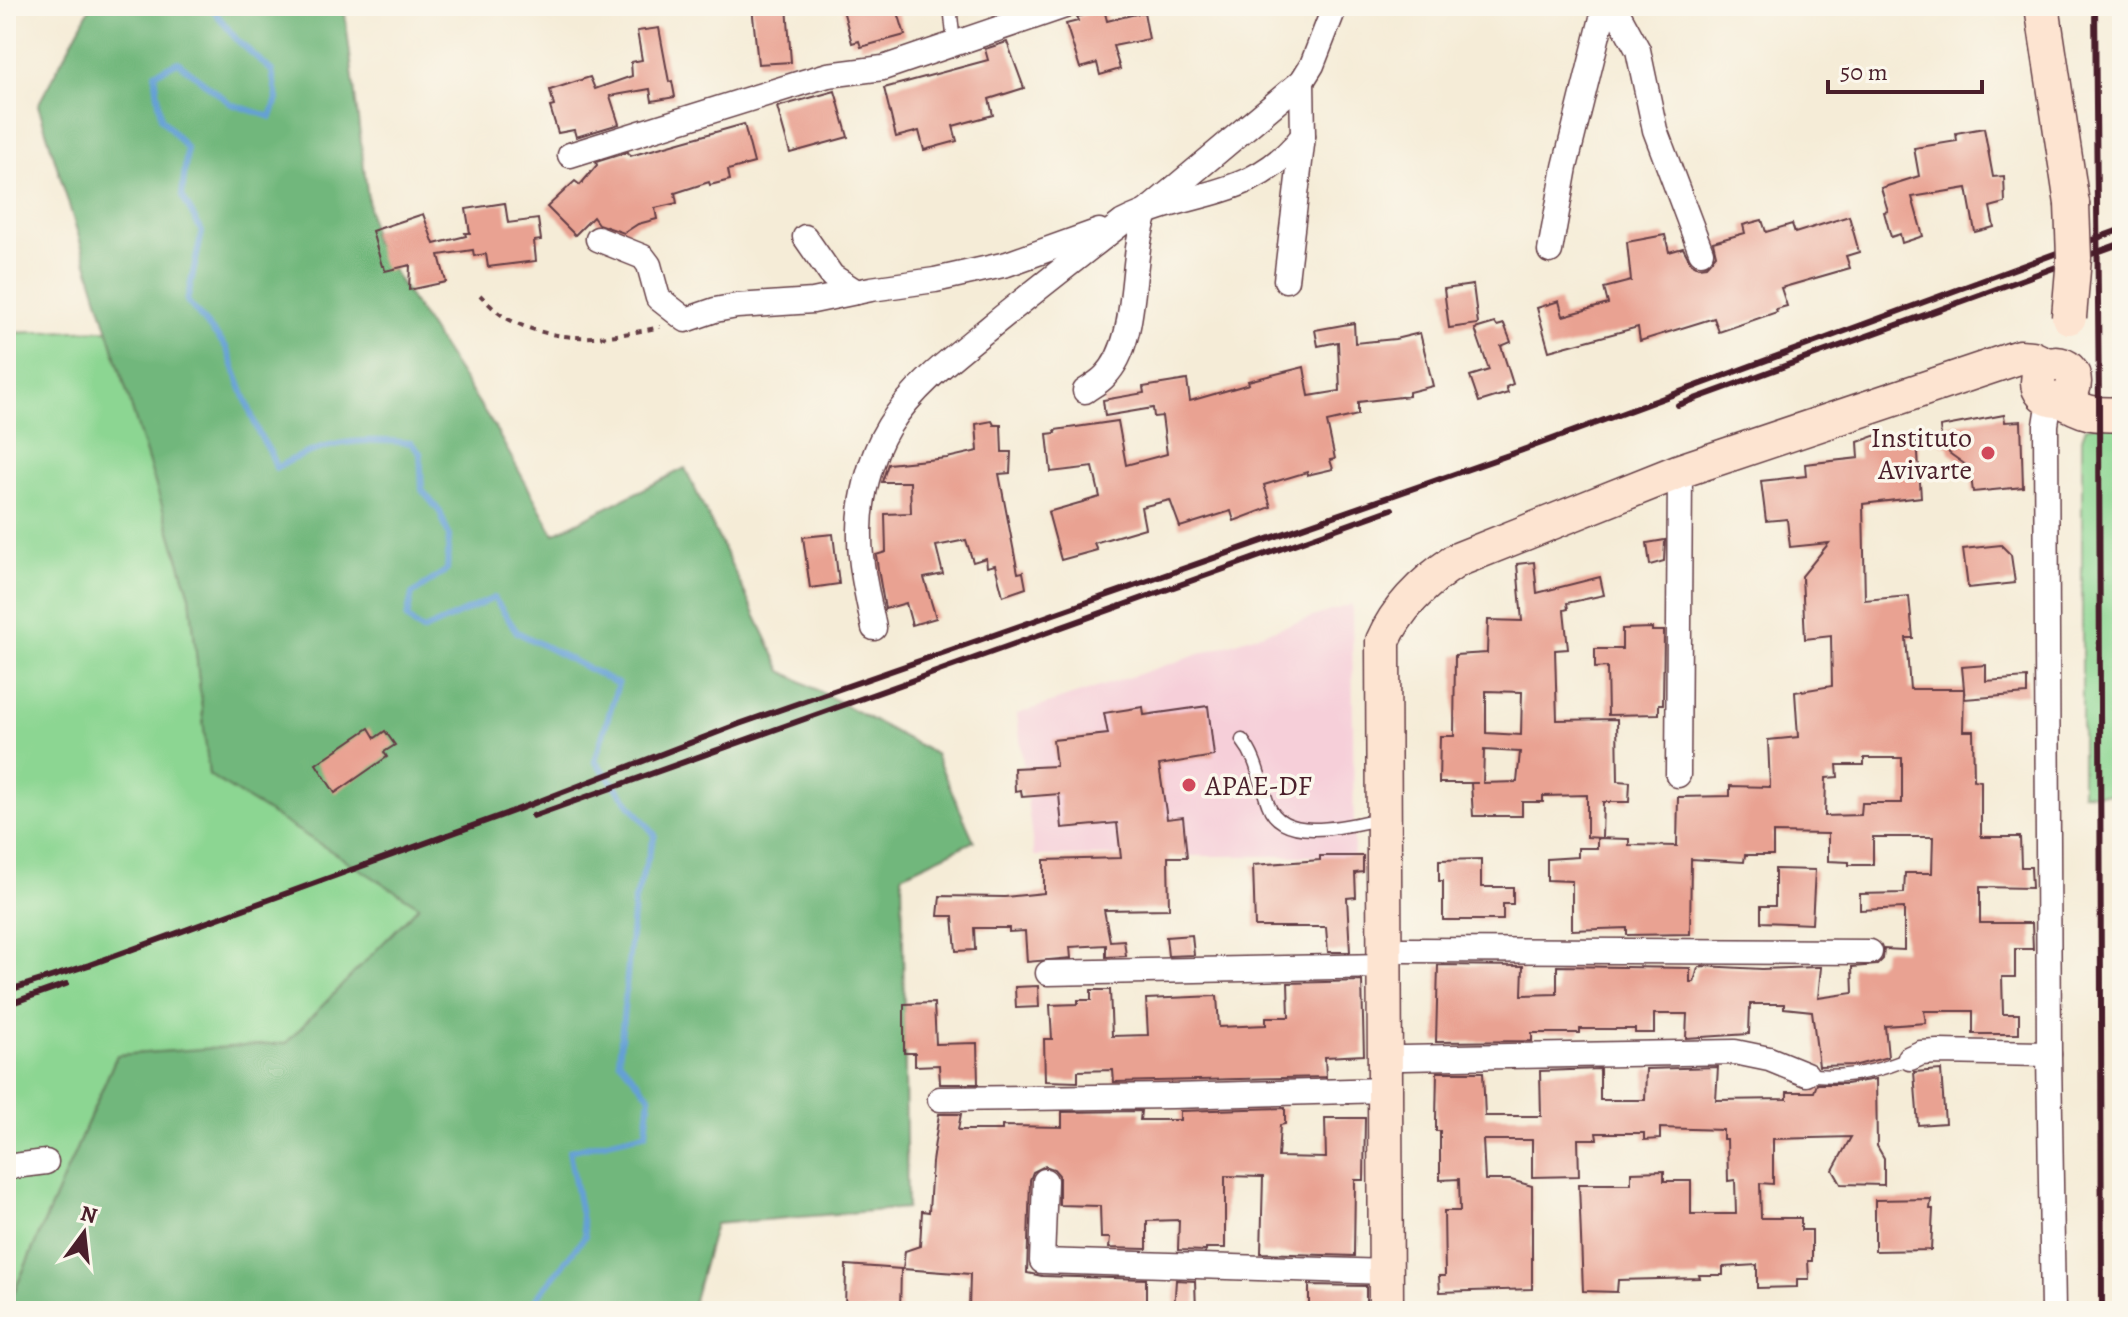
<svg xmlns="http://www.w3.org/2000/svg" width="2128" height="1317" viewBox="0 0 2128 1317" font-family="Alegreya,serif">
  <style>
    .built { fill: #f6cfd9 }
    .green { fill: #8cd692; stroke: #6b7a5e; stroke-width: 2 }
    .forest { fill: #71b77c; stroke: #5e6b54; stroke-width: 2 }
    .lines { fill: none; stroke-linecap: round; stroke-linejoin: round }
    .stream { stroke: #65a0d5; stroke-width: 6 }
    .building { fill: #e9a292; fill-rule: evenodd }
    .lane-casing { stroke: #643e45; stroke-width: 15 }
    .street-casing { stroke: #643e45; stroke-width: 27 }
    .secondary-casing { stroke: #643e45; stroke-width: 37 }
    .path { stroke: #643e45; stroke-width: 4; stroke-dasharray: 6 6; stroke-linecap: butt }
    .lane { stroke: #fff; stroke-width: 12 }
    .street { stroke: #fff; stroke-width: 24 }
    .secondary { stroke: #fde4d1; stroke-width: 34 }
    .rail { stroke: #4a1f2b; stroke-width: 6 }
    .secondary-bridge-casing { stroke: #643e45; stroke-width: 37; stroke-linecap: butt }
    .secondary-bridge { stroke: #fde4d1; stroke-width: 34 }
    .poi-dot { fill: #d1495b; stroke: #fbf7ec; stroke-width: 3 }
    .labels { text-anchor: middle; stroke-width: 7; stroke-linejoin: round; paint-order: stroke }
    .poi-label { font-size: 28px; fill: #4a1f2b; stroke: #fbf7ec; text-anchor: end }
  </style>
  <rect width="100%" height="100%" fill="#fbf7ec"/>
  <filter id="ink" filterUnits="userSpaceOnUse"><feTurbulence type="fractalNoise" baseFrequency=".0125" numOctaves="2"/><feDisplacementMap in="SourceGraphic" scale="16" xChannelSelector="R" yChannelSelector="G"/><feConvolveMatrix kernelMatrix="1 2 1 2 8 2 1 2 1" color-interpolation-filters="sRGB"/></filter>
  <filter id="wash" filterUnits="userSpaceOnUse"><feTurbulence type="fractalNoise" baseFrequency=".006" numOctaves="4" result="noise"/><feDisplacementMap in="SourceGraphic" scale="32" xChannelSelector="R" yChannelSelector="G"/><feGaussianBlur stdDeviation="1.8" result="paint"/><feColorMatrix in="noise" values="0 0 0 0 0 0 0 0 0 0 0 0 0 0 0 0 0 1.4 0 .05"/><feComposite in="paint" operator="in"/></filter>
  <g filter="url(#wash)">
    <rect width="100%" height="100%" fill="#f5ecd7"/>
    <path class="built" d="M1352 604 1354 856H1034L1017 714Z"/>
    <g class="green">
      <path d="M108 330 190 596 209 775 420 906 286 1044 117 1055 6 1310V333Z"/>
      <path d="M2122 421V795L2082 793V438L2086 427Z"/>
    </g>
    <path class="forest" d="M91 6H344L373 240 495 428 554 534 685 468 782 671 935 754 974 841 902 875 907 1208 715 1224 691 1311H6L117 1055 286 1043 419 906 209 775 190 596 38 105Z"/>
    <g class="lines">
      <path class="stream" d="M210 6 238 41 272 71 277 99 271 117 231 104 178 62 155 73 161 118 187 149 182 196 202 232 187 301 226 347 258 432 271 454 276 468C322 442 359 437 411 443L420 453 422 490 440 512 449 536 447 570 412 594 407 618 422 631 494 598 517 632 618 684 595 761 655 835 634 903 619 1060 650 1096 646 1133 569 1151 585 1236 532 1304 533 1311"/>
    </g>
    <g id="blocks">
      <g class="building">
        <path d="M752 6H787L791 62 758 64Z"/>
        <path d="M842 6H896L905 35 861 47 859 41 852 43Z"/>
        <path d="M1104 9 1107 21 1144 12 1149 39 1113 46 1120 69 1100 75 1097 63 1080 68 1066 24 1078 21 1077 17Z"/>
        <path d="M659 28 669 82 672 81 675 97 652 101 650 89 610 96 619 124 576 137 574 130 558 133 550 107 554 106 550 90 590 77 595 89 632 76 631 62 642 60 637 31Z"/>
        <path d="M1007 42 1024 88 989 99 993 115 953 126 957 141 924 150 919 131 896 137 884 88 988 60 985 49Z"/>
        <path d="M835 91 848 137 790 153 777 107Z"/>
        <path d="M744 124 754 163 728 170 730 180 710 185 709 182 675 193 677 203 655 208 657 219 638 224 624 233 598 224 593 217 575 235 547 207 575 181 580 185 597 165 596 162 628 152 630 156Z"/>
        <path d="M1984 128 1993 177 2004 176 2005 203 1990 207 1994 227 1975 232 1967 188 1912 197 1923 236 1902 243 1900 234 1891 237 1884 212 1888 211 1881 188 1919 176 1914 148 1957 141 1956 133Z"/>
        <path d="M505 203 508 223 538 219 541 240 534 241 536 261 488 267 486 254 474 256 473 250 439 255 446 282 409 290 410 265 385 271 384 266H382L372 231 423 214 434 244 466 236 465 233H470L466 209Z"/>
        <path d="M1849 216 1859 252 1846 256 1850 268 1781 288 1787 306 1776 309 1777 312 1719 332 1714 318 1640 341 1638 327 1549 351 1537 308 1559 301 1563 316 1608 304 1604 288 1631 281 1627 242 1665 235 1669 252 1683 248 1691 263 1698 267 1706 266 1716 255 1713 242 1745 233 1743 225 1762 220 1766 232 1792 224 1795 233Z"/>
        <path d="M1473 285 1478 324 1449 328 1444 289Z"/>
        <path d="M1354 323 1355 343 1395 339 1420 333 1433 386 1409 392V396L1358 402V415L1327 422 1335 459 1330 460 1333 469 1307 475V472L1264 485 1271 507 1234 521 1231 511 1180 527 1170 500 1141 507 1145 528 1094 543 1097 550 1061 560 1048 512 1100 497 1093 467 1051 472 1047 434 1056 433 1055 430 1118 421 1126 465 1167 454 1162 416 1154 417 1153 408 1105 416 1103 400 1144 393 1143 387 1187 380 1190 401 1249 384 1248 381 1304 367 1309 396 1340 391 1338 342 1318 346 1315 330Z"/>
        <path d="M1495 323 1497 326 1504 324 1511 342 1501 346 1513 384 1506 387 1508 393 1479 402 1470 376 1489 370 1475 329Z"/>
        <path d="M2004 415 2005 422 2021 421 2023 487 1973 492 1970 468 1949 453 1948 445H1942L1940 427Z"/>
        <path d="M992 421 994 425H1001L1002 452H1011L1010 473 999 474 1018 573 1023 572 1026 588 1003 596 995 565 987 567 986 558 973 562 966 540 936 546 943 574 924 578 936 618 912 625 906 603 885 609 878 569 876 555 886 552 885 514 911 513 910 482H882L888 464 947 458 978 451 976 424Z"/>
        <path d="M1880 434 1881 443 1917 440 1921 497 1863 504 1865 600 1909 596 1913 638H1906L1910 689H1964L1962 667 1986 665V681L2027 678V694L1965 699 1964 690 1963 731H1973L1974 780 1981 781V837H2020L2021 867H2031L2032 888 1980 887V923H2032L2033 949H2015V977H2002L2003 1014H2019V1034H1973V1011H1924L1926 1023 1885 1026 1888 1057 1857 1065 1819 1066 1812 1011 1784 1008V1004H1750L1749 1034 1686 1038 1687 1014H1654V1033H1635V1029H1580V1033H1532V1041L1436 1042 1438 965 1523 966 1522 995 1557 994V966L1690 968V982H1694L1698 968 1702 966 1762 969 1816 967H1821L1818 998 1853 993 1852 967 1877 965 1883 959 1884 949 1904 950V908L1860 910V894L1904 893 1905 873H1932L1933 837H1873V865H1849V862L1828 861V834L1773 833V855H1745L1744 862 1691 859 1690 934 1627 935V928L1572 930V881L1547 880V859L1578 857V848H1597V838L1629 839V845L1677 846 1678 797 1730 796V786L1770 787 1768 740 1798 737 1795 692 1832 686 1831 636 1805 639 1802 576 1829 543 1790 547 1787 519 1766 521 1761 481 1806 476 1805 464 1859 458 1858 442ZM1864 758H1902V803H1862L1861 815 1825 816 1826 778 1838 777 1837 765H1864Z"/>
        <path d="M833 534 839 584 810 588 803 537Z"/>
        <path d="M1665 540 1664 561 1650 565 1647 543Z"/>
        <path d="M2001 545 2011 555 2015 583 1968 588 1963 549Z"/>
        <path d="M1534 562 1537 593 1600 577 1604 595 1567 603 1568 609 1564 610 1568 649 1555 650 1557 720 1617 719 1618 781 1630 782 1629 802H1603L1602 838 1587 837V795L1543 796V802H1522V816H1473L1471 783H1478H1439L1440 736H1454L1455 655 1487 653 1488 620 1522 621 1517 564ZM1486 691 1522 692 1521 735 1486 733ZM1484 750 1520 752 1517 782 1483 783Z"/>
        <path d="M1652 628V631H1664L1663 704H1659V714L1608 715 1607 667 1595 668V649H1622V629Z"/>
        <path d="M1208 706 1214 756 1159 765 1167 819 1183 817 1187 857H1168L1169 909 1104 910 1110 941 1124 940 1126 956 1106 957V945L1070 947 1071 958 1027 962 1025 931 1009 932V928H974L975 950 956 951 953 916H938L940 896 1005 897 1044 893V860L1121 858 1117 823 1062 828 1059 794 1022 797 1021 790 1015 791 1014 768 1056 766 1053 740 1108 734 1104 713 1143 707 1144 715Z"/>
        <path d="M369 728 375 738 385 731 395 745 384 752 387 757 335 793 316 764Z"/>
        <path d="M1320 856H1363V872L1355 873 1356 897 1347 898 1350 952H1328L1326 927H1255L1253 865 1320 860Z"/>
        <path d="M1481 859V887H1513V904H1503V920H1443V881H1439V860Z"/>
        <path d="M1775 869 1815 870 1812 924 1761 922V906H1775Z"/>
        <path d="M1192 935 1194 955 1168 956 1166 937Z"/>
        <path d="M1362 981 1364 1055 1325 1057 1326 1077 1114 1082 1113 1070 1078 1071V1082L1045 1081 1044 1039H1052L1050 1005 1078 1004V1000H1091V990H1110L1112 1036 1148 1035 1146 999 1217 996 1219 1027 1266 1025V1017H1289L1288 983Z"/>
        <path d="M1038 986 1039 1007 1016 1008 1015 987Z"/>
        <path d="M934 1003 936 1044 977 1043 978 1084H940L939 1065 915 1066V1053H904V1004Z"/>
        <path d="M1718 1067 1716 1100 1787 1099V1092H1814L1817 1084H1846L1876 1079 1877 1146 1884 1158V1185L1841 1184 1833 1170 1851 1137 1773 1139V1184L1760 1183 1761 1218H1801V1230H1812V1261H1808L1809 1279H1797V1287L1757 1288V1265L1723 1267V1275H1699L1700 1278 1618 1280 1617 1292 1583 1291 1579 1184H1631V1172L1664 1171V1181H1691V1214H1736L1735 1180 1728 1181 1727 1139H1723V1130L1660 1128V1139L1644 1140V1133H1596L1597 1139H1578L1579 1176 1532 1177V1140H1483L1485 1180H1511L1532 1186V1289L1440 1292 1439 1276H1445L1444 1211H1460L1459 1179 1440 1180V1131H1436V1120L1437 1072H1483L1485 1116H1541L1540 1071 1600 1069V1100H1645L1646 1069Z"/>
        <path d="M1941 1070 1945 1123 1918 1125 1914 1072Z"/>
        <path d="M1285 1108V1124L1280 1125 1278 1157 1326 1158 1325 1118H1365L1364 1180H1355L1354 1256 1261 1253 1263 1177 1225 1176V1248H1206V1251L1178 1250 1179 1220 1147 1221V1249L1109 1248 1110 1238H1101L1100 1206 1059 1205V1175L1054 1169 1045 1166 1033 1172 1030 1180 1027 1273 1042 1276 1146 1279V1311H1100V1306L1063 1304V1311H969L970 1274 903 1269 905 1251 920 1246 922 1211 929 1212 932 1162 939 1114H961L958 1130H1002V1126L1062 1127V1112L1141 1111 1140 1120H1180V1111Z"/>
        <path d="M1931 1199 1930 1209H1933L1931 1250 1875 1251V1200Z"/>
        <path d="M846 1265 901 1269 900 1311H845Z"/>
        <path d="M1176 1280 1195 1281 1196 1311H1174Z"/>
        <path d="M1309 1285 1366 1286V1311H1309Z"/>
      </g>
    </g>
  </g>
  <g filter="url(#ink)">
    <use href="#blocks" fill-opacity="0" stroke="#643e45" stroke-width="2"/>
    <g class="lines">
      <defs>
        <g id="lane">
          <path d="M950 6 954 44"/>
          <path d="M1242 740C1258 760 1259 780 1268 804 1282 845 1351 825 1383 818"/>
          <path d="M1806 1074C1842 1079 1876 1073 1910 1058"/>
        </g>
        <g id="street">
          <path d="M1614 6 1638 50 1655 130 1701 252"/>
          <path d="M570 155 804 82 828 75 883 68 1065 6"/>
          <path d="M805 237 832 276 857 292"/>
          <path d="M598 239 643 257 649 265 658 298 686 320 715 310 737 306 813 301 871 289 935 280 1007 264 1099 231"/>
          <path d="M1550 251 1565 167 1605 6"/>
          <path d="M1286 280 1303 136 1302 81"/>
          <path d="M1085 391C1092 386 1100 382 1105 376 1141 340 1128 259 1147 211L1302 81 1312 65 1335 6"/>
          <path d="M2050 399 2046 425 2049 1054 2053 1311"/>
          <path d="M874 628C868 598 860 567 860 537 859 501 870 457 889 426 913 387 954 356 989 328 1033 292 1078 257 1123 222 1190 189 1252 201 1303 136"/>
          <path d="M1678 775 1680 471"/>
          <path d="M1402 950 1870 952"/>
          <path d="M1048 973 1384 966"/>
          <path d="M1403 1058 1735 1052 1769 1059 1806 1074"/>
          <path d="M1910 1058 1921 1053 1938 1052 2049 1054"/>
          <path d="M940 1099 1173 1096 1385 1090"/>
          <path d="M6 1167 46 1162"/>
          <path d="M1045 1181 1042 1261 1387 1272"/>
        </g>
        <g id="secondary">
          <path d="M2042 6 2072 204"/>
          <circle cx="2056" cy="382" r="18"/>
          <path d="M2060 399C2082 413 2096 416 2122 414"/>
          <path d="M1386 1311 1383 641C1398 606 1425 581 1457 560L1680 471 2019 357 2032 358 2047 365"/>
        </g>
      </defs>
      <use href="#lane" class="lane-casing"/>
      <use href="#street" class="street-casing"/>
      <use href="#secondary" class="secondary-casing"/>
      <path class="path" d="M480 295C488 303 498 314 508 319 559 345 606 339 660 327"/>
      <use href="#lane" class="lane"/>
      <use href="#street" class="street"/>
      <use href="#secondary" class="secondary"/>
      <g class="rail">
        <path d="M2095 6 2099 402 2102 1311"/>
        <path d="M1678 405 2122 243"/>
        <path d="M533 816 1392 509"/>
        <path d="M6 991 89 965 519 809 739 724 1520 451 2122 229"/>
        <path d="M6 1005 66 984"/>
      </g>
      <defs>
        <path id="secondary-bridge" d="M2069 317 2074 258 2072 204"/>
      </defs>
      <use href="#secondary-bridge" class="secondary-bridge-casing"/>
      <use href="#secondary-bridge" class="secondary-bridge"/>
    </g>
  </g>
  <g class="poi-dot">
    <circle cx="1988" cy="453" r="8"/>
    <circle cx="1189" cy="785" r="8"/>
  </g>
  <g class="labels">
    <g class="poi-label">
      <text x="1972" y="447">Instituto<tspan x="1972" dy="32">Avivarte</tspan></text>
      <text x="1205" y="795" text-anchor="start">APAE-DF</text>
    </g>
  </g>
  <rect width="2128" height="1317" fill="none" stroke="#fbf7ec" stroke-width="32"/>
  <g transform="translate(84 1233) rotate(15)" stroke="#fbf7ec" stroke-width="6" paint-order="stroke">
  <path d="M0-6L14 30L0 20L-14 30Z" fill="#4a1f2b"/>
  <text y="-12" font-size="22" font-weight="bold" text-anchor="middle" fill="#4a1f2b">N</text>
  </g>
  <path d="M1828 80v12h154v-12" fill="none" stroke="#4a1f2b" stroke-width="4"/>
  <text x="1840" y="80" font-size="24" fill="#4a1f2b" stroke="#fbf7ec" stroke-width="6" paint-order="stroke">50 m</text>
</svg>
